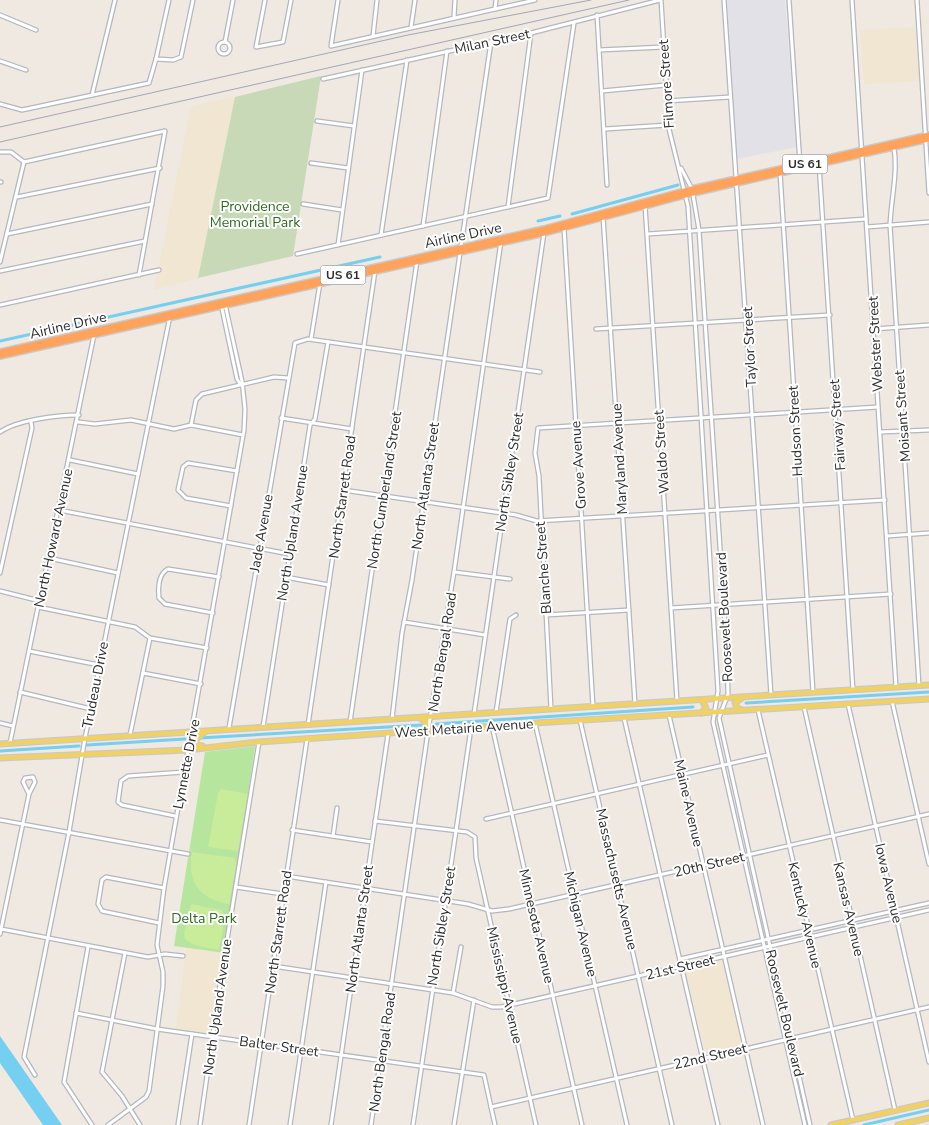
<svg xmlns="http://www.w3.org/2000/svg" width="929" height="1125" viewBox="0 0 929 1125" font-family="'Nunito Sans',sans-serif">
  <style>
    .industrial { fill: #e3e1e8 }
    .education { fill: #f0e6d1 }
    .green { fill: #b6e59e }
    .cemetery { fill: #c8d9b8 }
    .pitch { fill: #c9ec9a }
    .water { fill: #75cff0 }
    .lines { fill: none; stroke-linecap: round; stroke-linejoin: round }
    .canal { stroke: #75cff0; stroke-width: 3 }
    .minor-casing { stroke: #b4b7c1; stroke-width: 5.5 }
    .major-casing { stroke: #c9c9c9; stroke-width: 7 }
    .highway-casing { stroke: #c9c9c9; stroke-width: 8 }
    .minor { stroke: #fff; stroke-width: 3 }
    .major { stroke: #f2d163; stroke-width: 4.5 }
    .highway { stroke: #ffa35c; stroke-width: 5 }
    .rail { stroke: #a3a6b8; stroke-width: 1 }
    .labels { text-anchor: middle; stroke-width: 4; stroke-linejoin: round; paint-order: stroke }
    .shield { fill: #fff; stroke: #6d6d6d; stroke-width: 1 }
    .shield-label { font-size: 12px; font-weight: bold; fill: #2e2e2e }
    .street-label { font-size: 14px; fill: #2e2e2e; stroke: #fff }
    .park-label { font-size: 14px; fill: #2c6e1b; stroke: #fff }
  </style>
  <rect width="100%" height="100%" fill="#efe9e1"/>
  <path class="industrial" d="M726 0H785L797 147 737 159Z"/>
  <g class="education">
    <path d="M915 27 919 81 864 84 860 30Z"/>
    <path d="M235 97 198 278 154 290 191 106Z"/>
    <path d="M186 948 225 953 212 1034 176 1030Z"/>
    <path d="M723 960 743 1046 706 1054 685 969Z"/>
  </g>
  <path class="green" d="M255 746 225 953 174 946 205 752Z"/>
  <path class="cemetery" d="M321 76 293 256 198 278 235 97Z"/>
  <g class="pitch">
    <path d="M221 789 248 794 238 851 208 847 218 793Z"/>
    <path d="M192 852 234 858 237 863 229 904C199 899 187 882 192 852Z"/>
    <path d="M191 904 222 910 225 916 219 950 194 945 185 939 184 933Z"/>
  </g>
  <path class="water" d="M0 1036 62 1125H43L0 1063Z"/>
  <g class="lines">
    <g class="canal">
      <path d="M572 214 678 185"/>
      <path d="M538 221 560 216"/>
      <path d="M0 341 380 257"/>
      <path d="M746 703 929 692"/>
      <path d="M436 724 693 707"/>
      <path d="M199 738 422 725"/>
      <path d="M87 745 185 739"/>
      <path d="M0 751 79 746"/>
      <path d="M864 1125 929 1110"/>
    </g>
    <defs>
      <g id="minor">
        <path d="M265 0 256 47 283 42 291 0"/>
        <path d="M338 0 331 46 535 0"/>
        <path d="M661 0 669 129 688 206 718 691 713 722 805 1125"/>
        <path d="M724 0 771 695"/>
        <path d="M789 0 800 164"/>
        <path d="M852 0 896 687"/>
        <path d="M917 0 929 193"/>
        <path d="M495 9 496 0"/>
        <path d="M0 15 36 30"/>
        <path d="M597 15 607 185"/>
        <path d="M454 17 455 0"/>
        <path d="M411 27 415 0"/>
        <path d="M373 36 377 0"/>
        <path d="M225 42 233 0"/>
        <circle cx="224" cy="48" r="6"/>
        <path d="M599 50 664 47"/>
        <path d="M156 59 173 60 181 57 193 0"/>
        <path d="M0 61 26 70"/>
        <path d="M323 79 531 33 660 0"/>
        <path d="M602 91 666 85"/>
        <path d="M92 95 115 0"/>
        <path d="M667 101 730 97"/>
        <path d="M0 104 22 110 149 83 156 59 169 0"/>
        <path d="M317 121 354 126"/>
        <path d="M605 129 668 125"/>
        <path d="M894 148C898 173 891 199 890 225L919 686"/>
        <path d="M0 152H11L24 162"/>
        <path d="M24 162 165 131 139 275"/>
        <path d="M311 163 348 168"/>
        <path d="M819 164 853 690"/>
        <path d="M681 168 692 189 699 230 727 653 728 694 719 718 810 1125"/>
        <path d="M780 172 813 692"/>
        <path d="M0 182H1"/>
        <path d="M17 197 160 168"/>
        <path d="M303 204 342 210"/>
        <path d="M645 205 677 701"/>
        <path d="M508 207 531 33"/>
        <path d="M603 216 635 704"/>
        <path d="M423 226 447 51"/>
        <path d="M867 227 929 222"/>
        <path d="M564 228 593 707"/>
        <path d="M7 234 152 204"/>
        <path d="M648 234 866 219"/>
        <path d="M381 235 407 60"/>
        <path d="M338 245 362 70"/>
        <path d="M297 254 548 198 574 23"/>
        <path d="M0 262 24 162"/>
        <path d="M0 271 145 241"/>
        <path d="M221 304 237 379 241 385"/>
        <path d="M0 305 159 270"/>
        <path d="M596 329 830 315"/>
        <path d="M874 329 929 325"/>
        <path d="M311 339 320 283"/>
        <path d="M281 418 352 429"/>
        <path d="M78 422 95 424 131 420 174 429 191 425 243 435"/>
        <path d="M191 425 196 400 202 394 274 377 288 378"/>
        <path d="M0 432C17 420 58 415 79 415"/>
        <path d="M880 432 929 430"/>
        <path d="M70 460 138 474"/>
        <path d="M343 490 516 515 537 521 885 500"/>
        <path d="M231 506 186 498 178 490 183 467 188 463 237 471"/>
        <path d="M59 510 289 554"/>
        <path d="M887 536 929 533"/>
        <path d="M49 558 118 573"/>
        <path d="M454 572 510 579"/>
        <path d="M0 573 32 428 31 422"/>
        <path d="M285 577 329 585"/>
        <path d="M0 591 40 601"/>
        <path d="M38 607 135 627 150 638 207 648"/>
        <path d="M671 608 891 594"/>
        <path d="M213 613 165 604 159 598C158 588 158 574 168 569L219 577"/>
        <path d="M546 615 629 610"/>
        <path d="M404 622 485 635"/>
        <path d="M29 651 99 665"/>
        <path d="M143 673 201 684"/>
        <path d="M20 692 91 709"/>
        <path d="M892 701 929 864"/>
        <path d="M848 704 929 1062"/>
        <path d="M804 707 895 1110"/>
        <path d="M551 709 539 476 535 453 538 428 878 407"/>
        <path d="M758 710 853 1120"/>
        <path d="M496 712 510 619 516 615"/>
        <path d="M474 714 544 233"/>
        <path d="M669 715 763 1125"/>
        <path d="M624 718 718 1125"/>
        <path d="M392 719 402 633 412 580 491 42"/>
        <path d="M580 720 672 1125"/>
        <path d="M350 722 417 261"/>
        <path d="M0 723 13 726"/>
        <path d="M535 723 627 1125"/>
        <path d="M308 725 375 271"/>
        <path d="M492 726 582 1125"/>
        <path d="M263 727 310 425 315 419 328 342"/>
        <path d="M229 728 295 343 308 339 540 372"/>
        <path d="M130 735 150 638"/>
        <path d="M10 743 94 335"/>
        <path d="M175 816 122 805 118 802 121 781 128 776 184 772"/>
        <path d="M486 819 768 755"/>
        <path d="M0 820 188 854"/>
        <path d="M375 821 467 832 475 837 476 858 536 1125"/>
        <path d="M292 830 372 842"/>
        <path d="M333 836 337 808"/>
        <path d="M286 876 468 904 492 911 509 909 929 814"/>
        <path d="M236 887 283 894"/>
        <path d="M159 923 102 911 98 904 102 880 106 877 164 888"/>
        <path d="M1 929 148 957 165 954 183 956"/>
        <path d="M0 934 29 794 35 782 33 777 25 778 23 782 29 794"/>
        <path d="M88 947 64 1082 92 1125"/>
        <path d="M125 953 102 1072 122 1096 140 1125"/>
        <path d="M680 959 929 903"/>
        <path d="M273 966 453 993 492 1007H501L929 910"/>
        <path d="M453 993 461 947"/>
        <path d="M76 1013 157 1029 484 1075 495 1125"/>
        <path d="M35 1075 24 1057 69 832 85 738 170 316"/>
        <path d="M491 1107 929 1007"/>
        <path d="M108 1125 146 1097 149 1091 163 986V972L157 945 164 888 244 430 245 409 242 381 225 304"/>
        <path d="M178 1125 192 1034"/>
        <path d="M200 1125 222 971 259 742"/>
        <path d="M249 1125 307 739"/>
        <path d="M290 1125 326 882"/>
        <path d="M331 1125 388 734"/>
        <path d="M371 1125 428 731 454 572 501 241"/>
        <path d="M413 1125 471 728"/>
        <path d="M454 1125 474 1000"/>
      </g>
      <g id="major">
        <path d="M742 698 735 703 737 708 742 710"/>
        <path d="M701 713 706 708 702 700"/>
        <path d="M421 719 426 722V726L422 731"/>
        <path d="M0 744 929 685"/>
        <path d="M202 746 197 745 195 740 205 732"/>
        <path d="M0 758 188 750 259 742 535 723 929 699"/>
        <path d="M831 1125 929 1103"/>
        <path d="M898 1125 929 1118"/>
      </g>
      <g id="highway">
        <path d="M0 352 544 229 692 189 929 135"/>
        <path d="M0 356 544 233 693 193 929 139"/>
      </g>
    </defs>
    <use href="#minor" class="minor-casing"/>
    <use href="#major" class="major-casing"/>
    <use href="#highway" class="highway-casing"/>
    <use href="#minor" class="minor"/>
    <use href="#major" class="major"/>
    <use href="#highway" class="highway"/>
    <g class="rail">
      <path d="M0 127 408 35 591 0"/>
      <path d="M0 142 629 0"/>
    </g>
  </g>
  <g class="labels">
    <g class="shield">
      <rect x="782.5" y="154.5" width="45" height="19" rx="4"/>
      <rect x="320.5" y="265.5" width="45" height="19" rx="4"/>
    </g>
    <g class="shield-label">
      <text x="805" y="168">US 61</text>
      <text x="343" y="279">US 61</text>
    </g>
    <g class="street-label">
      <text transform="translate(492 41) rotate(-12)" y="5">Milan Street</text>
      <text transform="translate(666 84) rotate(-94)" y="5">Filmore Street</text>
      <text transform="translate(463 235) rotate(-12)" y="5">Airline Drive</text>
      <text transform="translate(68 325) rotate(-13)" y="5">Airline Drive</text>
      <text transform="translate(875 344) rotate(-93)" y="5">Webster Street</text>
      <text transform="translate(749 347) rotate(-93)" y="5">Taylor Street</text>
      <text transform="translate(902 416) rotate(-94)" y="5">Moisant Street</text>
      <text transform="translate(837 425) rotate(-94)" y="5">Fairway Street</text>
      <text transform="translate(795 431) rotate(-93)" y="5">Hudson Street</text>
      <text transform="translate(661 452) rotate(-94)" y="5">Waldo Street</text>
      <text transform="translate(619 459) rotate(-93)" y="5">Maryland Avenue</text>
      <text transform="translate(578 465) rotate(-94)" y="5">Grove Avenue</text>
      <text transform="translate(509 472) rotate(-81)" y="5">North Sibley Street</text>
      <text transform="translate(425 486) rotate(-82)" y="5">North Atlanta Street</text>
      <text transform="translate(384 490) rotate(-81)" y="5">North Cumberland Street</text>
      <text transform="translate(342 497) rotate(-82)" y="5">North Starrett Road</text>
      <text transform="translate(261 533) rotate(-80)" y="5">Jade Avenue</text>
      <text transform="translate(292 533) rotate(-81)" y="5">North Upland Avenue</text>
      <text transform="translate(53 538) rotate(-78)" y="5">North Howard Avenue</text>
      <text transform="translate(543 568) rotate(-94)" y="5">Blanche Street</text>
      <text transform="translate(724 617) rotate(-93)" y="5">Roosevelt Boulevard</text>
      <text transform="translate(442 652) rotate(-81)" y="5">North Bengal Road</text>
      <text transform="translate(95 685) rotate(-79)" y="5">Trudeau Drive</text>
      <text transform="translate(464 728) rotate(-4)" y="5">West Metairie Avenue</text>
      <text transform="translate(186 764) rotate(-79)" y="5">Lynnette Drive</text>
      <text transform="translate(689 803) rotate(77)" y="5">Maine Avenue</text>
      <text transform="translate(709 864) rotate(-13)" y="5">20th Street</text>
      <text transform="translate(617 879) rotate(77)" y="5">Massachusetts Avenue</text>
      <text transform="translate(889 883) rotate(77)" y="5">Iowa Avenue</text>
      <text transform="translate(849 909) rotate(77)" y="5">Kansas Avenue</text>
      <text transform="translate(805 915) rotate(77)" y="5">Kentucky Avenue</text>
      <text transform="translate(581 924) rotate(77)" y="5">Michigan Avenue</text>
      <text transform="translate(441 926) rotate(-81)" y="5">North Sibley Street</text>
      <text transform="translate(537 926) rotate(77)" y="5">Minnesota Avenue</text>
      <text transform="translate(359 929) rotate(-82)" y="5">North Atlanta Street</text>
      <text transform="translate(278 932) rotate(-82)" y="5">North Starrett Road</text>
      <text transform="translate(680 967) rotate(-13)" y="5">21st Street</text>
      <text transform="translate(505 985) rotate(77)" y="5">Mississippi Avenue</text>
      <text transform="translate(217 1007) rotate(-82)" y="5">North Upland Avenue</text>
      <text transform="translate(785 1013) rotate(77)" y="5">Roosevelt Boulevard</text>
      <text transform="translate(279 1046) rotate(8)" y="5">Balter Street</text>
      <text transform="translate(382 1052) rotate(-82)" y="5">North Bengal Road</text>
      <text transform="translate(710 1056) rotate(-13)" y="5">22nd Street</text>
    </g>
    <g class="park-label">
      <text x="255" y="211">Providence<tspan x="255" dy="16">Memorial Park</tspan></text>
      <text x="204" y="923">Delta Park</text>
    </g>
  </g>
</svg>
